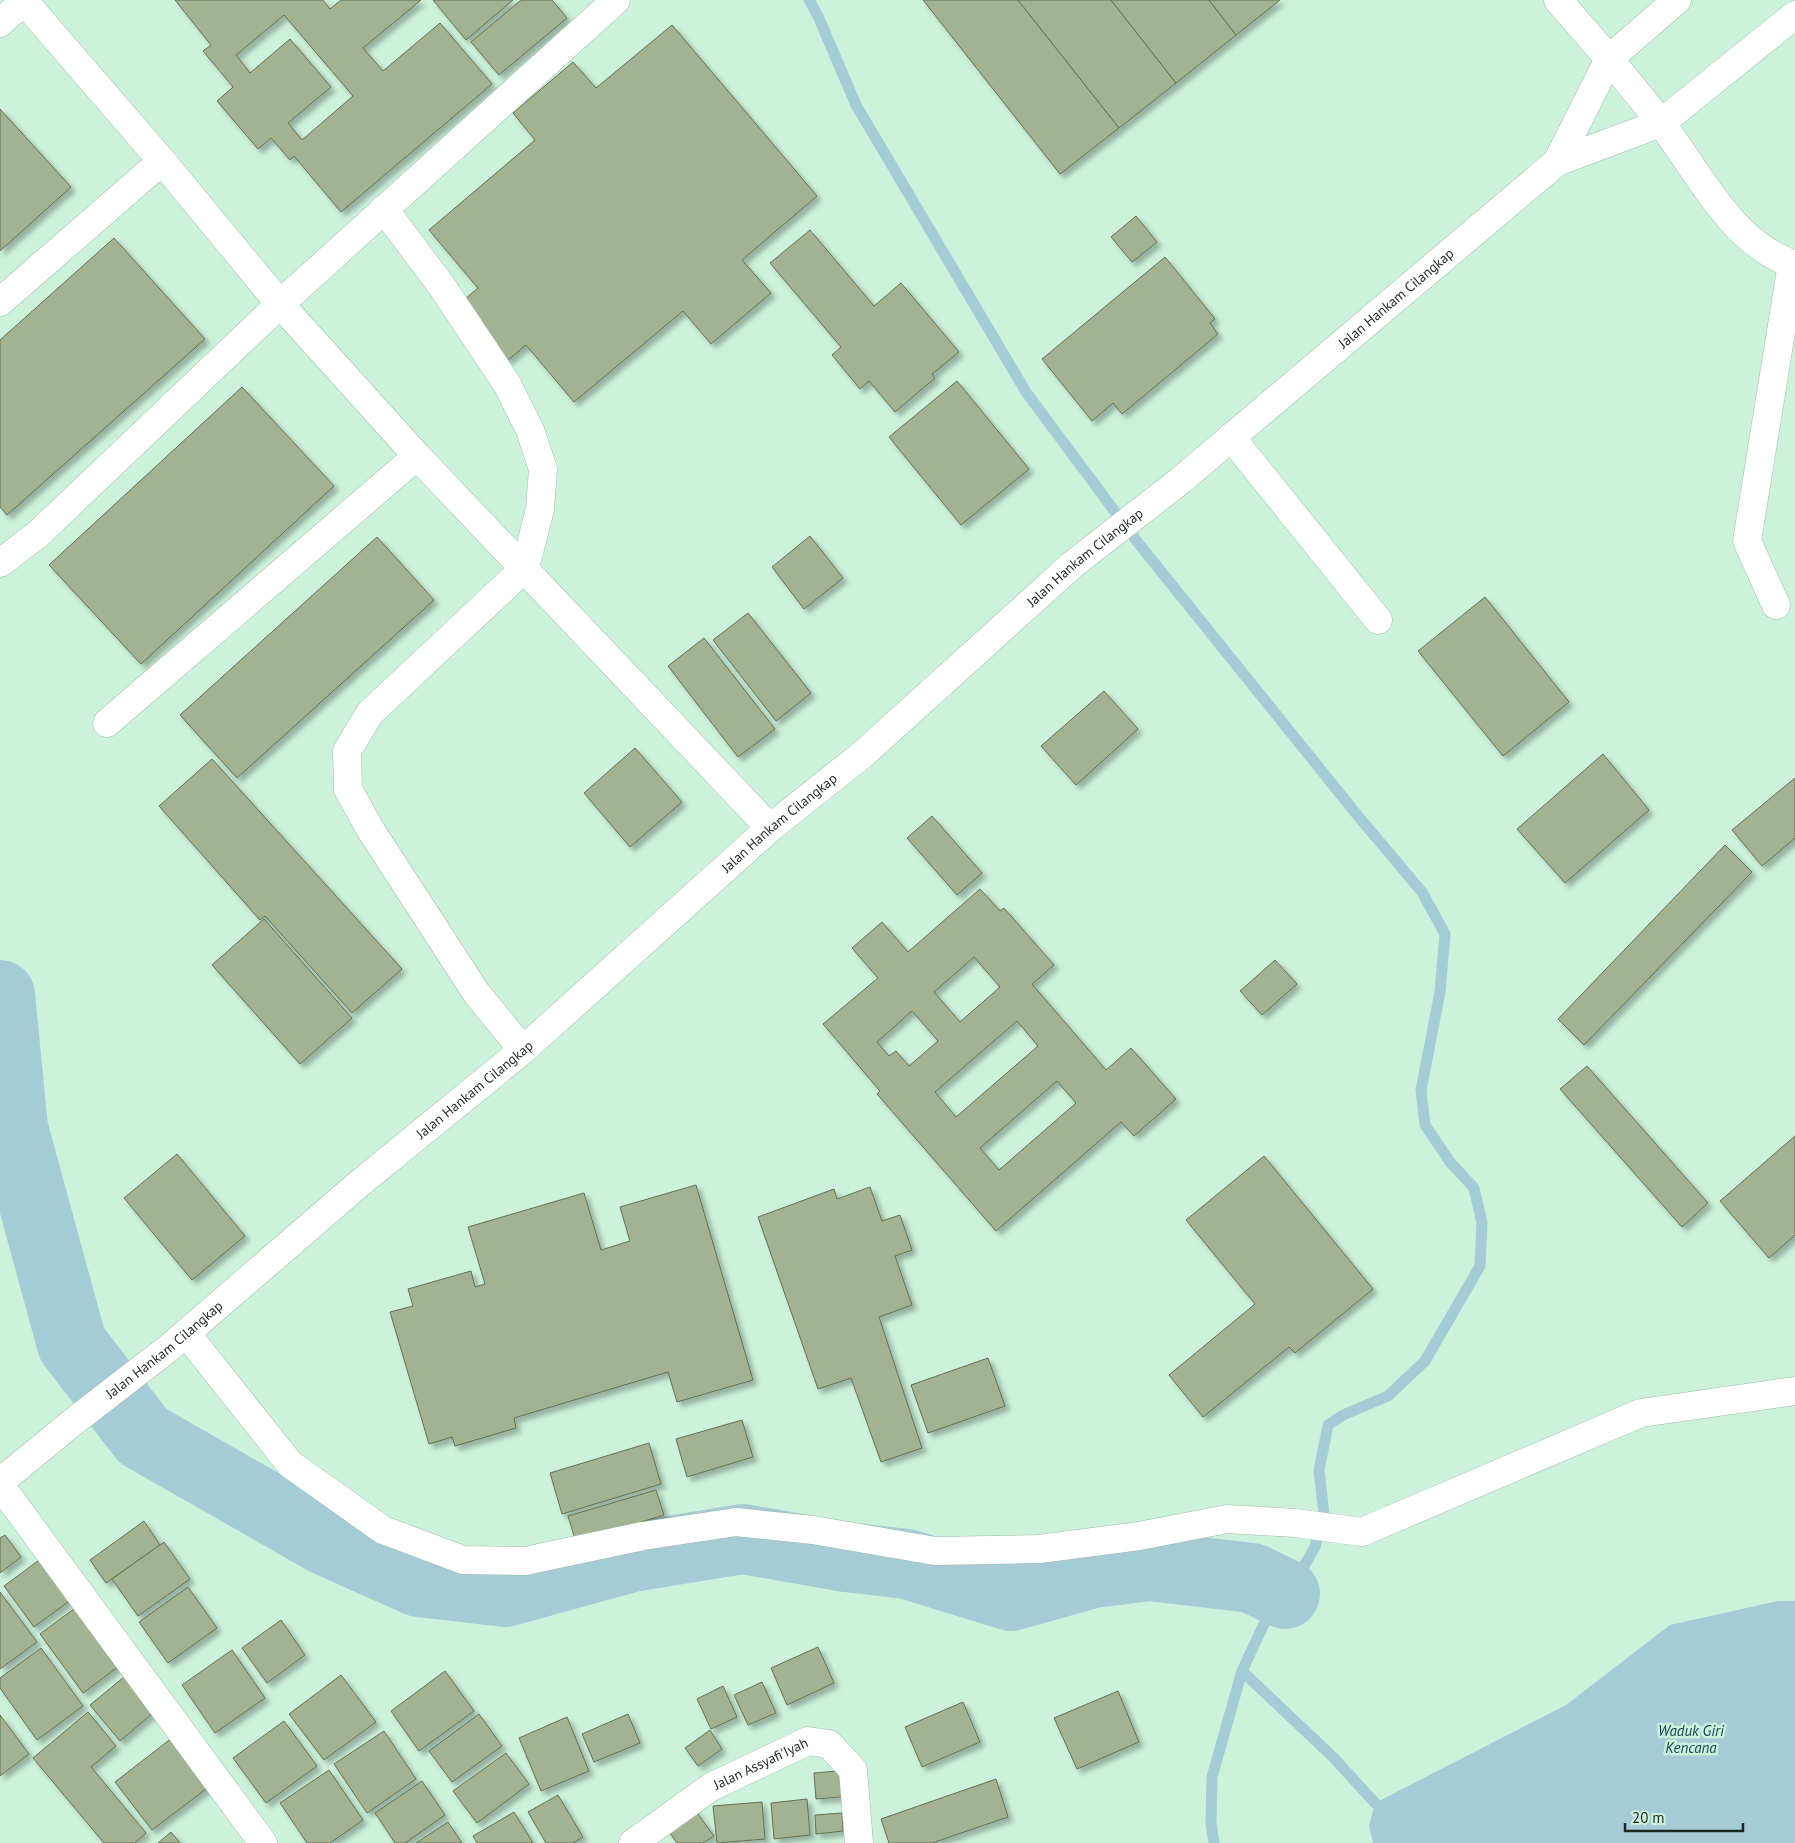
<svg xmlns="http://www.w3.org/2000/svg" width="1795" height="1843" viewBox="0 0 1795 1843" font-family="'PT Sans',sans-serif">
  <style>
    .water { fill: #a5cbd6 }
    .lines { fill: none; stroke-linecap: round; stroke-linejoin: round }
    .stream { stroke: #a5cbd6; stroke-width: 11 }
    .river { stroke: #a5cbd6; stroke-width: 70 }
    .building { fill: #a3b290; stroke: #627051; fill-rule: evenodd; filter: url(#shadow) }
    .minor-casing { stroke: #9abea8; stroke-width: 29 }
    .minor { stroke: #fff; stroke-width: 28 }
    .labels { text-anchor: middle; stroke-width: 5; stroke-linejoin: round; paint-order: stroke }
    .street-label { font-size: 14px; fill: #1a2820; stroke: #cdf2db }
    .water-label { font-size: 15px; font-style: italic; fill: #0e4653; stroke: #cdf2db }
  </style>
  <defs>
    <filter id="shadow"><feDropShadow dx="4.5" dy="4.5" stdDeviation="2.5" flood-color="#0004"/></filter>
  </defs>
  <rect width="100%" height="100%" fill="#cdf2db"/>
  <path class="water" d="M1778 1601H1795V1843H1373L1369 1826 1375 1803 1566 1705 1670 1625Z"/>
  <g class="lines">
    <g class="stream">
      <path d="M809 0 818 16 856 105 1026 392 1139 544 1358 816 1422 892 1445 934 1440 992 1421 1090 1425 1125 1450 1162 1474 1188 1482 1223 1480 1266 1425 1361 1388 1396 1343 1415 1328 1425 1319 1470 1324 1514 1315 1547 1297 1578 1263 1626 1242 1671 1212 1777 1211 1823 1214 1843"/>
      <path d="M1242 1671 1333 1757 1375 1803"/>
    </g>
    <path class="river" d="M0 995 13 1128 72 1344 143 1436 327 1541 419 1582 505 1592 632 1557 743 1539 846 1557 907 1564 1011 1596 1093 1573 1150 1566 1252 1578 1285 1594"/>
  </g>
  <g class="building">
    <path d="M175 0H323L330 9 341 0H421L363 48 383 71 440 23 492 84 341 212 294 156 290 160 271 138 258 149 217 101 233 87 203 51 211 45ZM284 15 353 96 302 140 288 123 331 87 290 39 250 73 236 55Z"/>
    <path d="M433 0H513L466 40Z"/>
    <path d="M521 0H552L567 18 499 75 471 42Z"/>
    <path d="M923 0H1018L1119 128 1060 174Z"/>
    <path d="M1018 0H1111L1176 83 1119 128Z"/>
    <path d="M1111 0H1209L1236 35 1176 83Z"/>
    <path d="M1209 0H1280L1236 35Z"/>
    <path d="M672 25 817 196 742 260 771 293 711 344 683 311 574 402 526 345 507 361 459 304 478 288 429 230 535 140 513 113 573 62 596 88Z"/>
    <path d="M0 109 71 187 0 251Z"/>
    <path d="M1136 216 1157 242 1132 262 1111 237Z"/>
    <path d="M810 230 874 306 901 283 959 352 932 374 935 378 895 412 869 381 860 389 832 355 841 347 770 263Z"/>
    <path d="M114 238 205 339 7 515 0 507V340Z"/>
    <path d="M1165 257 1215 319 1210 323 1218 334 1122 414 1113 403 1092 421 1042 359Z"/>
    <path d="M957 381 1029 469 961 525 889 437Z"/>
    <path d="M242 387 334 486 141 664 49 565Z"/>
    <path d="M810 536 843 578 804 609 772 567Z"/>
    <path d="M377 537 434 600 237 778 180 715Z"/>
    <path d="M1485 597 1569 702 1503 756 1418 651Z"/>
    <path d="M748 613 811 693 776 721 713 640Z"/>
    <path d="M704 638 775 729 738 757 668 666Z"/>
    <path d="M1104 691 1138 729 1076 785 1041 746Z"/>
    <path d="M635 748 682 802 630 847 584 793Z"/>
    <path d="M1603 754 1649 810 1565 883 1517 829Z"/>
    <path d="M212 759 402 969 352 1013 265 916 260 920 159 806Z"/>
    <path d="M1795 778V838L1762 866 1732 830Z"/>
    <path d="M932 816 982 873 957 895 907 838Z"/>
    <path d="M1725 845 1752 872 1584 1045 1558 1019Z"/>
    <path d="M980 889 1000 911 1004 908 1054 965 1032 984 1106 1070 1131 1048 1176 1099 1134 1136 1121 1122 996 1231 877 1094 880 1091 823 1024 878 978 852 948 882 922 908 952ZM974 957 1000 987 960 1022 934 992ZM912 1011 938 1041 909 1066 896 1051 889 1056 877 1042ZM1017 1021 1038 1046 956 1117 935 1092ZM1057 1081 1076 1103 999 1170 980 1148Z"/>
    <path d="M264 919 352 1018 300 1064 212 965Z"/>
    <path d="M1275 960 1297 984 1262 1015 1240 991Z"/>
    <path d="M1587 1066 1708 1203 1682 1227 1560 1089Z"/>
    <path d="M1795 1136V1235L1769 1258 1720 1201Z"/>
    <path d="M177 1154 245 1236 192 1280 124 1198Z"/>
    <path d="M1264 1156 1373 1289 1295 1353 1289 1347 1203 1417 1169 1375 1255 1304 1186 1220Z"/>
    <path d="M696 1185 753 1380 677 1402 668 1372 514 1418 516 1428 455 1446 452 1437 429 1444 390 1312 413 1306 408 1289 471 1271 475 1287 485 1284 468 1227 584 1193 601 1250 630 1241 620 1207Z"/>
    <path d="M870 1187 882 1221 900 1215 912 1250 895 1256 912 1305 879 1317 922 1448 881 1462 851 1378 818 1389 758 1217 834 1189 837 1199Z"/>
    <path d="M988 1358 1005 1406 928 1433 911 1385Z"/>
    <path d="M742 1420 753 1457 687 1477 676 1439Z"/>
    <path d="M649 1443 661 1484 562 1514 550 1473Z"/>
    <path d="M656 1490 664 1515 576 1542 568 1516Z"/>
    <path d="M144 1521 160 1545 106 1583 90 1560Z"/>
    <path d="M5 1535 21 1557 0 1573V1538Z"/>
    <path d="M164 1542 190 1579 138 1616 112 1579Z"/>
    <path d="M46 1555 76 1596 34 1627 4 1586Z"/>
    <path d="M188 1587 217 1628 168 1663 139 1622Z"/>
    <path d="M0 1592 37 1642 0 1669Z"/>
    <path d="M79 1605 122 1664 83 1693 40 1634Z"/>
    <path d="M281 1620 305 1655 267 1683 242 1648Z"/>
    <path d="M818 1647 834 1683 787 1705 771 1668Z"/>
    <path d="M41 1648 83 1706 37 1740 0 1688V1678Z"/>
    <path d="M232 1650 265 1698 215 1733 182 1685Z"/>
    <path d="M445 1671 474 1711 419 1751 391 1711Z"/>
    <path d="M341 1675 376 1722 324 1760 289 1714Z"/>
    <path d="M124 1677 154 1712 120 1741 90 1705Z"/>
    <path d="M762 1682 776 1713 748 1725 734 1695Z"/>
    <path d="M723 1686 737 1717 711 1729 697 1699Z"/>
    <path d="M1118 1691 1139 1742 1077 1769 1054 1718Z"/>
    <path d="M963 1702 980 1742 922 1767 905 1727Z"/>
    <path d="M88 1712 116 1746 91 1767 146 1833 135 1843H104L33 1758Z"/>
    <path d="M479 1714 502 1746 452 1782 429 1751Z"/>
    <path d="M628 1714 640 1743 594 1762 582 1734Z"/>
    <path d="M0 1715 29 1754 0 1776Z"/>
    <path d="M567 1717 589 1771 541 1791 519 1738Z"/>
    <path d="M284 1721 317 1766 266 1803 233 1758Z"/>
    <path d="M710 1730 722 1749 698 1766 685 1748Z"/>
    <path d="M384 1731 416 1779 367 1813 334 1764Z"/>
    <path d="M177 1734 214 1783 152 1830 115 1782Z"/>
    <path d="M506 1753 529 1784 477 1823 453 1791Z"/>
    <path d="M329 1770 363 1820 330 1843H307L280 1803Z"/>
    <path d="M849 1770 851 1796 816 1799 814 1773Z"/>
    <path d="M996 1779 1008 1817 932 1843H889L881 1819Z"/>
    <path d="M422 1781 445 1815 405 1843H395L375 1813Z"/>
    <path d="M558 1795 583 1837 573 1843H546L528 1812Z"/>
    <path d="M807 1799 810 1835 774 1839 771 1803Z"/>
    <path d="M762 1802 765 1839 717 1843 713 1806Z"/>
    <path d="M692 1806 714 1836 703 1843H677L665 1826Z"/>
    <path d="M514 1812 533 1843H477L473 1836Z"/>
    <path d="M842 1813 843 1831 816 1834 815 1815Z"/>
    <path d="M448 1822 462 1843H416Z"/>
    <path d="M171 1832 180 1843H158Z"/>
  </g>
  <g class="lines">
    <defs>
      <g id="minor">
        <path d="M23 0 162 161 280 304 616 0"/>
        <path d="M1558 0C1593 40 1628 80 1661 123 1700 174 1731 243 1795 265"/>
        <path d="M1677 0 1609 59 1557 162 1661 123 1795 15"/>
        <path d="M0 23 24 1"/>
        <path d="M384 209 441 285 507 384 530 430 543 469 540 509 525 568 370 713 347 751 348 789 370 829 477 994 523 1050"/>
        <path d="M0 302 162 161"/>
        <path d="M1231 437 1378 620"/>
        <path d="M0 563 38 534 280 304 417 456 770 828"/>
        <path d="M1776 605 1747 541 1792 264"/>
        <path d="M107 723 417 456"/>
        <path d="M186 1333 290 1464 383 1530 463 1560 525 1561 643 1536 736 1522 813 1530 935 1551 1039 1549 1139 1536 1227 1519 1295 1523 1362 1532 1641 1413 1795 1391"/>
        <path id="s1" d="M0 1482 73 1422 170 1347 360 1183 523 1050 770 828 863 754 1072 565 1181 480 1557 162"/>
        <path d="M0 1485 263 1843"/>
        <path id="s2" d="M633 1843 711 1787 808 1741 829 1744 853 1770 859 1843"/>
      </g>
    </defs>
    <use href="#minor" class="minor-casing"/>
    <use href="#minor" class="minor"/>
  </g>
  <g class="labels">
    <g class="street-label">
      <text dy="5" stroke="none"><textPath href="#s1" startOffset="1831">Jalan Hankam Cilangkap</textPath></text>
      <text dy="5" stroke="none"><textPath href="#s1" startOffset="1426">Jalan Hankam Cilangkap</textPath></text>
      <text dy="5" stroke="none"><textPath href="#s1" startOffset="1021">Jalan Hankam Cilangkap</textPath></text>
      <text dy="5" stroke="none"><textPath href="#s1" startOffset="616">Jalan Hankam Cilangkap</textPath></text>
      <text dy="5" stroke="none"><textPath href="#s1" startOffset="211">Jalan Hankam Cilangkap</textPath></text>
      <text dy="5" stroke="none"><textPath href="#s2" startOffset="151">Jalan Assyafi'Iyah</textPath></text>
    </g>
    <g class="water-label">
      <text x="1691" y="1736">Waduk Giri<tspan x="1691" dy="17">Kencana</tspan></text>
    </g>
  </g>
  <path d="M1625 1823v8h118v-8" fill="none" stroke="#1a2820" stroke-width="2.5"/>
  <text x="1632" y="1823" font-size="15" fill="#1a2820" stroke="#cdf2db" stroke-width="4" paint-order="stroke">20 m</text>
</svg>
